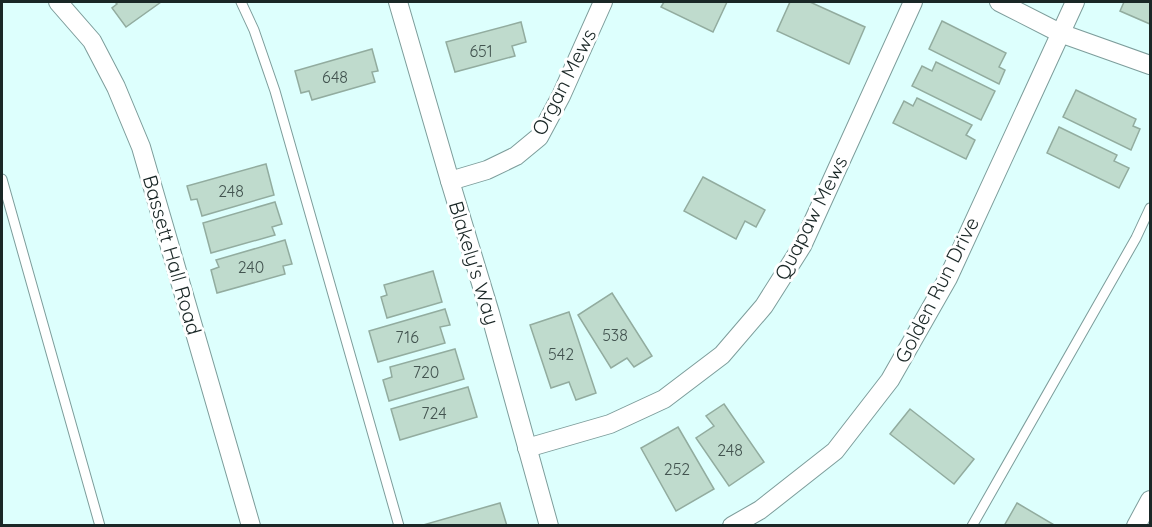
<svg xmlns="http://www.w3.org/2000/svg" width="1152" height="527" viewBox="0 0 1152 527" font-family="Quicksand,sans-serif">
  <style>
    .building { fill: #bfdbcd; stroke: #92ac9f; stroke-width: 1.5 }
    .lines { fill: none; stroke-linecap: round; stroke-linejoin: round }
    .service-casing { stroke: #7d9d9b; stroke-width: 11 }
    .minor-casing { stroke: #7d9d9b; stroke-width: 20 }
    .service { stroke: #fff; stroke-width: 9 }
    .minor { stroke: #fff; stroke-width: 18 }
    .labels { text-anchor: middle; stroke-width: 6; stroke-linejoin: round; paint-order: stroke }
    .number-label { font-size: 16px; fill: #435450 }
    .street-label { font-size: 20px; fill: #1a2726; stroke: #fff }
  </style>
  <rect width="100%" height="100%" fill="#ddfffd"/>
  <g class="building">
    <path d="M115 2H161L126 27 112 8 117 4Z"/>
    <path d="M664 2H727L713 32 661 7Z"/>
    <path d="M790 2H810L865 27 849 64 777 31Z"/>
    <path d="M1124 2H1150V24L1120 11Z"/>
    <path d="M942 21 1006 53 999 67 1005 70 999 84 929 49Z"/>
    <path d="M521 22 526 42 512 46 515 56 455 72 446 42Z"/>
    <path d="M372 49 378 71 372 72 375 82 312 100 309 91 301 93 295 71Z"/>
    <path d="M936 62 995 91 981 120 912 86 922 66 932 71Z"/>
    <path d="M1076 90 1136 119 1133 126 1140 129 1131 150 1063 117Z"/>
    <path d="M917 98 972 125 966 135 975 140 966 159 893 123 904 101 913 106Z"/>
    <path d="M1059 127 1117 155 1114 161 1129 168 1119 188 1047 153Z"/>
    <path d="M266 164 274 195 202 216 197 199 191 200 187 186Z"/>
    <path d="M703 177 765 210 756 227 745 221 736 239 684 211Z"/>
    <path d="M275 202 282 224 272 227 275 235 211 253 203 223Z"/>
    <path d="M285 240 292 264 283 266 285 274 217 293 211 270 219 267 216 260Z"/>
    <path d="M433 271 442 302 387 318 381 297 387 295 384 285Z"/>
    <path d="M612 293 652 356 634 367 627 358 611 368 578 315Z"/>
    <path d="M445 309 450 325 440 327 445 343 378 362 369 331Z"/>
    <path d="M569 312 596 393 576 400 569 382 551 388 530 325Z"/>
    <path d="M455 349 464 379 389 401 383 380 392 377 390 367Z"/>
    <path d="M468 387 477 417 400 440 391 409Z"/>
    <path d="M724 404 764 462 729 486 696 438 714 426 706 416Z"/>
    <path d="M910 409 974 459 954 484 890 434Z"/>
    <path d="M678 427 714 489 676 511 641 448Z"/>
    <path d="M500 503 507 526H423V525Z"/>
    <path d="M1017 503 1056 526H1004Z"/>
  </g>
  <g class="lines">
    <defs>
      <g id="service">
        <path d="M241 2 254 30 275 91 399 526"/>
        <path d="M2 179 100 526"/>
        <path d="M972 526 1136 238 1150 208"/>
      </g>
      <g id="minor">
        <path d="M58 2 92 41 116 87 141 147 251 526"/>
        <path d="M398 2 450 181 490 313 549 526"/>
        <path d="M999 2 1060 33 1150 65"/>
        <path d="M450 181 487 170 516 156 539 137 561 96 603 2"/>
        <path d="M527 448 610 424 664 399 722 355 764 306 802 246 913 2"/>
        <path d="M732 526 760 510 835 451 890 380 948 278 1075 2"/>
        <path d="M1136 526 1150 500"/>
      </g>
    </defs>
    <use href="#service" class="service-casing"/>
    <use href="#minor" class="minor-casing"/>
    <use href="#service" class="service"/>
    <use href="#minor" class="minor"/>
  </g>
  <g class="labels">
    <g class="number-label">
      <text x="481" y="57">651</text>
      <text x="335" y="83">648</text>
      <text x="231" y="197">248</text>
      <text x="251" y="273">240</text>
      <text x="615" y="341">538</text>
      <text x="407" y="343">716</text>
      <text x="561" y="360">542</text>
      <text x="426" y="378">720</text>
      <text x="434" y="419">724</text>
      <text x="730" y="456">248</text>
      <text x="677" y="475">252</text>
    </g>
    <g class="street-label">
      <text transform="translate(564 82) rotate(-63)" y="7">Organ Mews</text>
      <text transform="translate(811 218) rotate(-63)" y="7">Quapaw Mews</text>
      <text transform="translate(172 255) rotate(74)" y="7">Bassett Hall Road</text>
      <text transform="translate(474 263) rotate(73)" y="7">Blakely's Way</text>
      <text transform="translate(937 290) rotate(-63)" y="7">Golden Run Drive</text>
    </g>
  </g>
  <rect width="1152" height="527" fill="none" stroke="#1a2726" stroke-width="6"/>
</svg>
